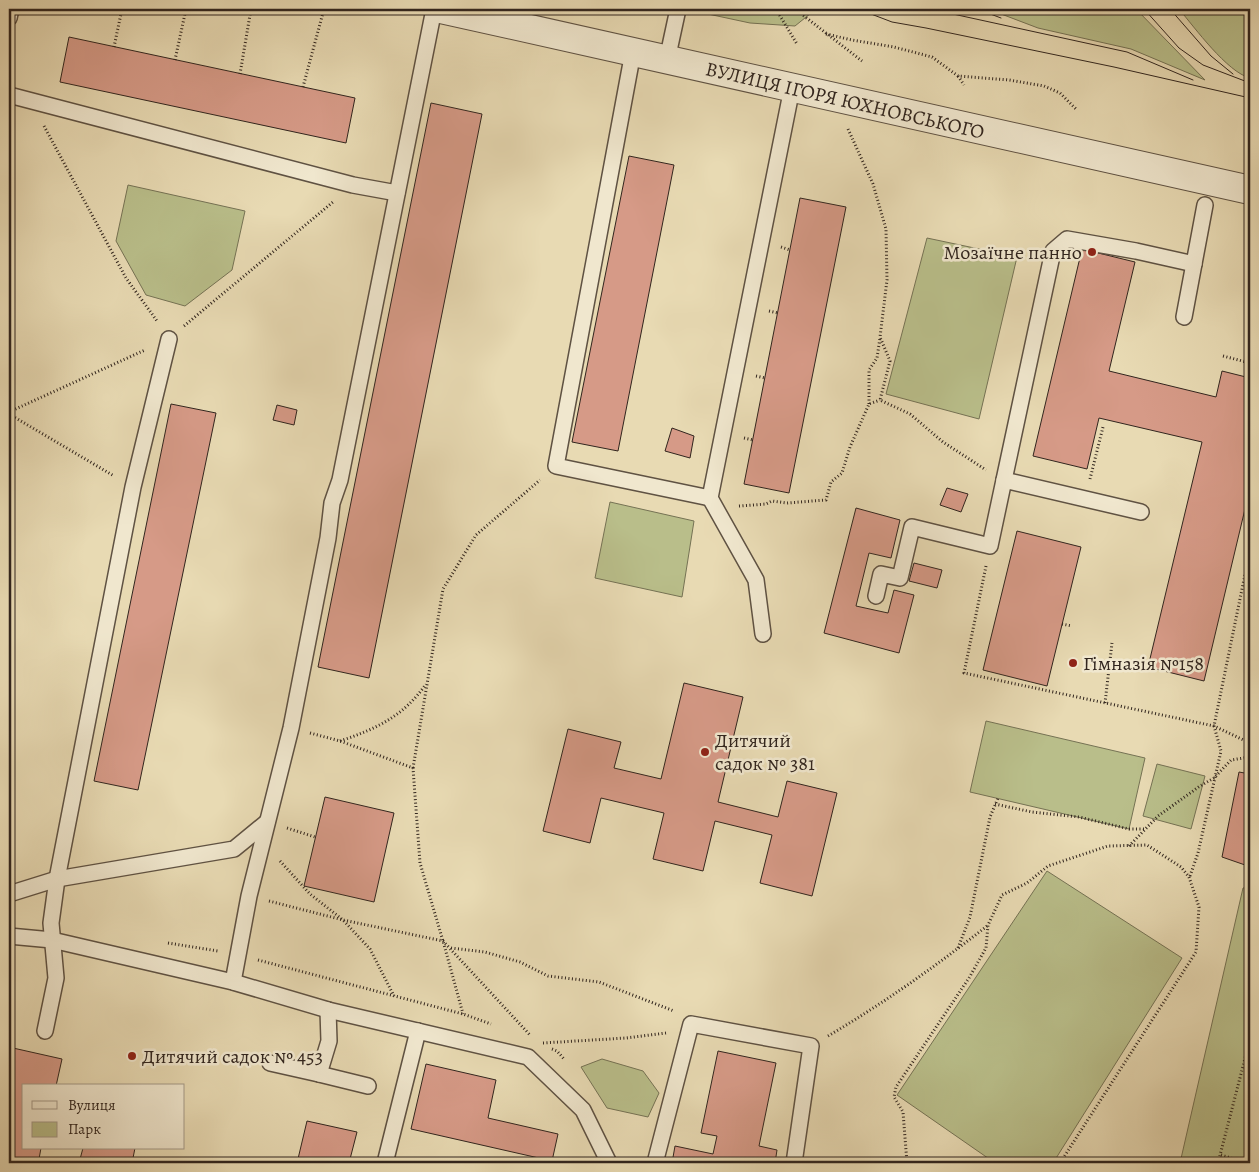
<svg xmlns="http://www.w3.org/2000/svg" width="1259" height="1172" viewBox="0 0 1259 1172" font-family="Alegreya,serif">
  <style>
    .green { fill: #b9be8a; stroke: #757254 }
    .building { fill: #d69a87; stroke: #31251e }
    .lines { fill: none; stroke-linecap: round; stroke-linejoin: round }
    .service-casing { stroke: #5f5243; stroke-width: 18 }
    .tertiary-casing { stroke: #5f5243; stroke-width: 30 }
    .path { stroke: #31251e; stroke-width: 3; stroke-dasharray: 1 2.5; stroke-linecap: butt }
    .service { stroke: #f0e7ce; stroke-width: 15 }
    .tertiary { stroke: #f0e7ce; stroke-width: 28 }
    .tram { stroke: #31251e; stroke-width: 1 }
    .poi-dot { fill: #8f2418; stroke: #f0e7ce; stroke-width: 2 }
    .labels { text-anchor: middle; stroke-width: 5; stroke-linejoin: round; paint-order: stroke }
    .street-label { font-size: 20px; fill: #31251e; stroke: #f0e7ce }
    .poi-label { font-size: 20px; fill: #31251e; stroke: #f0e7ce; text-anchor: start }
  </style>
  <rect width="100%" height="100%" fill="#e8dab3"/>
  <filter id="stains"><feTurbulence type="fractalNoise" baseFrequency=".004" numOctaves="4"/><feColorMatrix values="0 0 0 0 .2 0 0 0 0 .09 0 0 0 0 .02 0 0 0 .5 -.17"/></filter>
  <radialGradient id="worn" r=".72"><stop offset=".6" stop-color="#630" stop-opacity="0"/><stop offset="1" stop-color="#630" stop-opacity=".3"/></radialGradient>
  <g class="green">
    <path d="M706 9H816L795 26 750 23 708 14Z"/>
    <path d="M988 9H1136L1205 80 1131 49 1038 28Z"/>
    <path d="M1179 9H1250V78C1227 72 1195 28 1179 9Z"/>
    <path d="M128 185 245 211 232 270 185 306 146 295 116 241Z"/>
    <path d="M927 238 1017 257 979 419 886 394Z"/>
    <path d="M610 502 694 521 682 597 595 578Z"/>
    <path d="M986 721 1145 758 1129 829 970 792Z"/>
    <path d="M1157 764 1205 776 1191 829 1143 816Z"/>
    <path d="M1047 871 1182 958 1053 1163H995L897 1095Z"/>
    <path d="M1250 887V1163H1180L1243 888Z"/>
    <path d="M602 1059 643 1071 659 1093 648 1117 607 1108 581 1067Z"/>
  </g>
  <g class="building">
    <path d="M69 37 355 98 346 143 60 82Z"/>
    <path d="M431 103 482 114 369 678 318 667Z"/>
    <path d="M629 156 674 165 618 451 572 442Z"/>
    <path d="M800 198 846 207 789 493 744 484Z"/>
    <path d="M1082 249 1135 262 1109 371 1216 397 1222 371 1250 378V488L1204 681 1148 667 1202 442 1099 418 1087 469 1033 456Z"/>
    <path d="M171 404 216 413 138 790 94 781Z"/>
    <path d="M277 405 297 410 294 425 273 420Z"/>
    <path d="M672 428 694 436 690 458 665 451Z"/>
    <path d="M947 488 968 494 961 512 940 505Z"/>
    <path d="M856 508 900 520 891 558 869 553 856 606 888 613 894 590 914 595 899 653 824 633Z"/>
    <path d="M1017 531 1081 547 1047 686 983 670Z"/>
    <path d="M914 563 942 570 937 588 909 581Z"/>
    <path d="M684 683 743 697 718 802 778 817 787 781 837 793 812 896 760 883 772 835 715 821 703 871 653 859 664 813 601 798 590 843 543 831 568 729 621 742 614 768 661 779Z"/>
    <path d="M1239 772 1250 774V856L1248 866 1222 857Z"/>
    <path d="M325 797 394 813 374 902 304 886Z"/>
    <path d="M13 1048 62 1059 56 1086H24V1148H41L39 1159 55 1163H9V1068Z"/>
    <path d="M718 1051 776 1063 759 1146 777 1150 775 1163H672L675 1146 713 1154 717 1136 701 1133Z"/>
    <path d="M426 1064 496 1080 488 1118 558 1134 552 1161 411 1129Z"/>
    <path d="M307 1121 357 1132 349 1163H297Z"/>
    <path d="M83 1148H135L132 1163H79Z"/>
  </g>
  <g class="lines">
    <defs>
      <g id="service">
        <path d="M9 18 11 9"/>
        <path d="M633 52 556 466 710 498"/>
        <path d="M667 60 678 9"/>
        <path d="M9 95 353 185 397 193"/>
        <path d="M1184 317 1205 205"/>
        <path d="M1004 480 1053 251 1067 239 1136 251 1194 264"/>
        <path d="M876 596 881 574 900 578 912 527 990 546 1004 480 1141 512"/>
        <path d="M763 634 756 580 710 498 792 88"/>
        <path d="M9 894 57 879 234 849 267 822"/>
        <path d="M9 936 52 940 233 982 328 1010 528 1057 583 1110 609 1163"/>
        <path d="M233 982 249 896 291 728 328 538 332 503 340 480 434 9"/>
        <path d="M45 1031 56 978 51 923 57 879 133 487 169 339"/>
        <path d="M270 1063 319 1074 329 1041 328 1010"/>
        <path d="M319 1074 368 1086"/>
        <path d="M385 1163 418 1031"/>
        <path d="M655 1163 691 1024 811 1046 794 1163"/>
      </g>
      <path id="tertiary" d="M441 9 1250 190"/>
    </defs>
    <use href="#service" class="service-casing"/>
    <use href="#tertiary" class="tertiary-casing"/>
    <g class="path">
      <path d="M776 9 797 44"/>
      <path d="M795 9 862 61"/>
      <path d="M826 34 852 40 894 47 932 57 958 76 1009 80 1044 86 1060 93 1077 110"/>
      <path d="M114 47 122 9"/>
      <path d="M175 60 186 9"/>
      <path d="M240 74 251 9"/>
      <path d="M958 76 964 85"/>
      <path d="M303 87 324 9"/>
      <path d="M44 126 126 278 157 321"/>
      <path d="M848 129 873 184 886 229 887 280 880 337 890 361 880 400 910 414 943 442 986 470"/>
      <path d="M781 247 790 250"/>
      <path d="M769 311 778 313"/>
      <path d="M184 326 333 202"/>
      <path d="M1223 356 1250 363"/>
      <path d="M756 376 765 378"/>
      <path d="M869 404V370L877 358 880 338"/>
      <path d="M9 412 145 350"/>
      <path d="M9 414 114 476"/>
      <path d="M744 438 753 440"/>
      <path d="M1090 479 1103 427"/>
      <path d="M739 506 766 504 772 501 787 503 826 500 831 482 842 473 850 447 869 404 880 400"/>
      <path d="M986 566 964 673 1214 726 1250 743"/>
      <path d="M1062 624 1072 626"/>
      <path d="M1105 703 1112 643"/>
      <path d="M310 733 340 741 413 768 420 863 443 941 463 1014"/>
      <path d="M340 741C376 729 404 716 426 684"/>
      <path d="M413 768 443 589 476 535 540 480"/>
      <path d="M995 804 1032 812 1079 817 1129 829H1145"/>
      <path d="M287 828 315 837"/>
      <path d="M1129 846 1158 816 1200 786 1214 778 1231 760 1250 757"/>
      <path d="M280 861 310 894 343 920 370 949 394 996"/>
      <path d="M1190 876 1198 853 1221 751 1214 726 1250 550"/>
      <path d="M269 901 343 920 443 941 530 1035"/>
      <path d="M168 943 218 951"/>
      <path d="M451 948 485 952 520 962 548 976 599 982 674 1011"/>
      <path d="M958 948 970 917 990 817 998 798"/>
      <path d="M258 960 463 1014 491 1024"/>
      <path d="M828 1036C884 1003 936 966 987 926"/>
      <path d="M543 1043 626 1038 666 1033"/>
      <path d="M552 1049 557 1051 564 1059"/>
      <path d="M1221 1155 1247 1163"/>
      <path d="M907 1163 903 1112 894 1097 896 1087 969 978 986 948 988 925 1002 895 1027 883 1048 866 1108 846 1147 845 1181 867 1189 877 1199 907 1196 952 1060 1163"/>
      <path d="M1218 1163 1250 1039"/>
    </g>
    <use href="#service" class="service"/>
    <use href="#tertiary" class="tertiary"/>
    <g class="tram">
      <path d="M858 9 892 22 926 28 1114 67 1250 98"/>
      <path d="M930 9 1127 52 1193 80"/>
      <path d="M977 9 1001 18"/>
      <path d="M1144 9 1179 48 1203 65 1250 83"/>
      <path d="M1170 9 1211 56 1233 74"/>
    </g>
  </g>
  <g class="poi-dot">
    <circle cx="1092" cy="252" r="5"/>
    <circle cx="1073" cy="663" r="5"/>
    <circle cx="705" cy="752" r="5"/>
    <circle cx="132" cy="1056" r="5"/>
  </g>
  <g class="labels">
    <g class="street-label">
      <text transform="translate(845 100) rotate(13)" y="7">ВУЛИЦЯ ІГОРЯ ЮХНОВСЬКОГО</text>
    </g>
    <g class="poi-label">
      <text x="1082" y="259" text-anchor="end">Мозаїчне панно</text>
      <text x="1083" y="670">Гімназія №158</text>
      <text x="715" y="747">Дитячий<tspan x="715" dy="23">садок № 381</tspan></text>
      <text x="142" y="1063">Дитячий садок № 453</text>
    </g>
  </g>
  <rect width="1259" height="1172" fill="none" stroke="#e8dab3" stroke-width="30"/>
  <rect x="10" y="10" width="1239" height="1152" fill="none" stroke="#31251e" stroke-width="2.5"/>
  <rect x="15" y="15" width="1229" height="1142" fill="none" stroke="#31251e"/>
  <rect x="22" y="1084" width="162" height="65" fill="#f0e7ce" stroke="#a49988"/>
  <rect x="32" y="1101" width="25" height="8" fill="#f0e7ce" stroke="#a49988"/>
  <text x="68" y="1110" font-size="15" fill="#31251e">Вулиця</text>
  <rect x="32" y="1122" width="25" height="15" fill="#b9be8a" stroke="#a49988"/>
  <text x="68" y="1134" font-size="15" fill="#31251e">Парк</text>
  <rect width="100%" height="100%" filter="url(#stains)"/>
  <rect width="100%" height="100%" fill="url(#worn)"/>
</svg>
